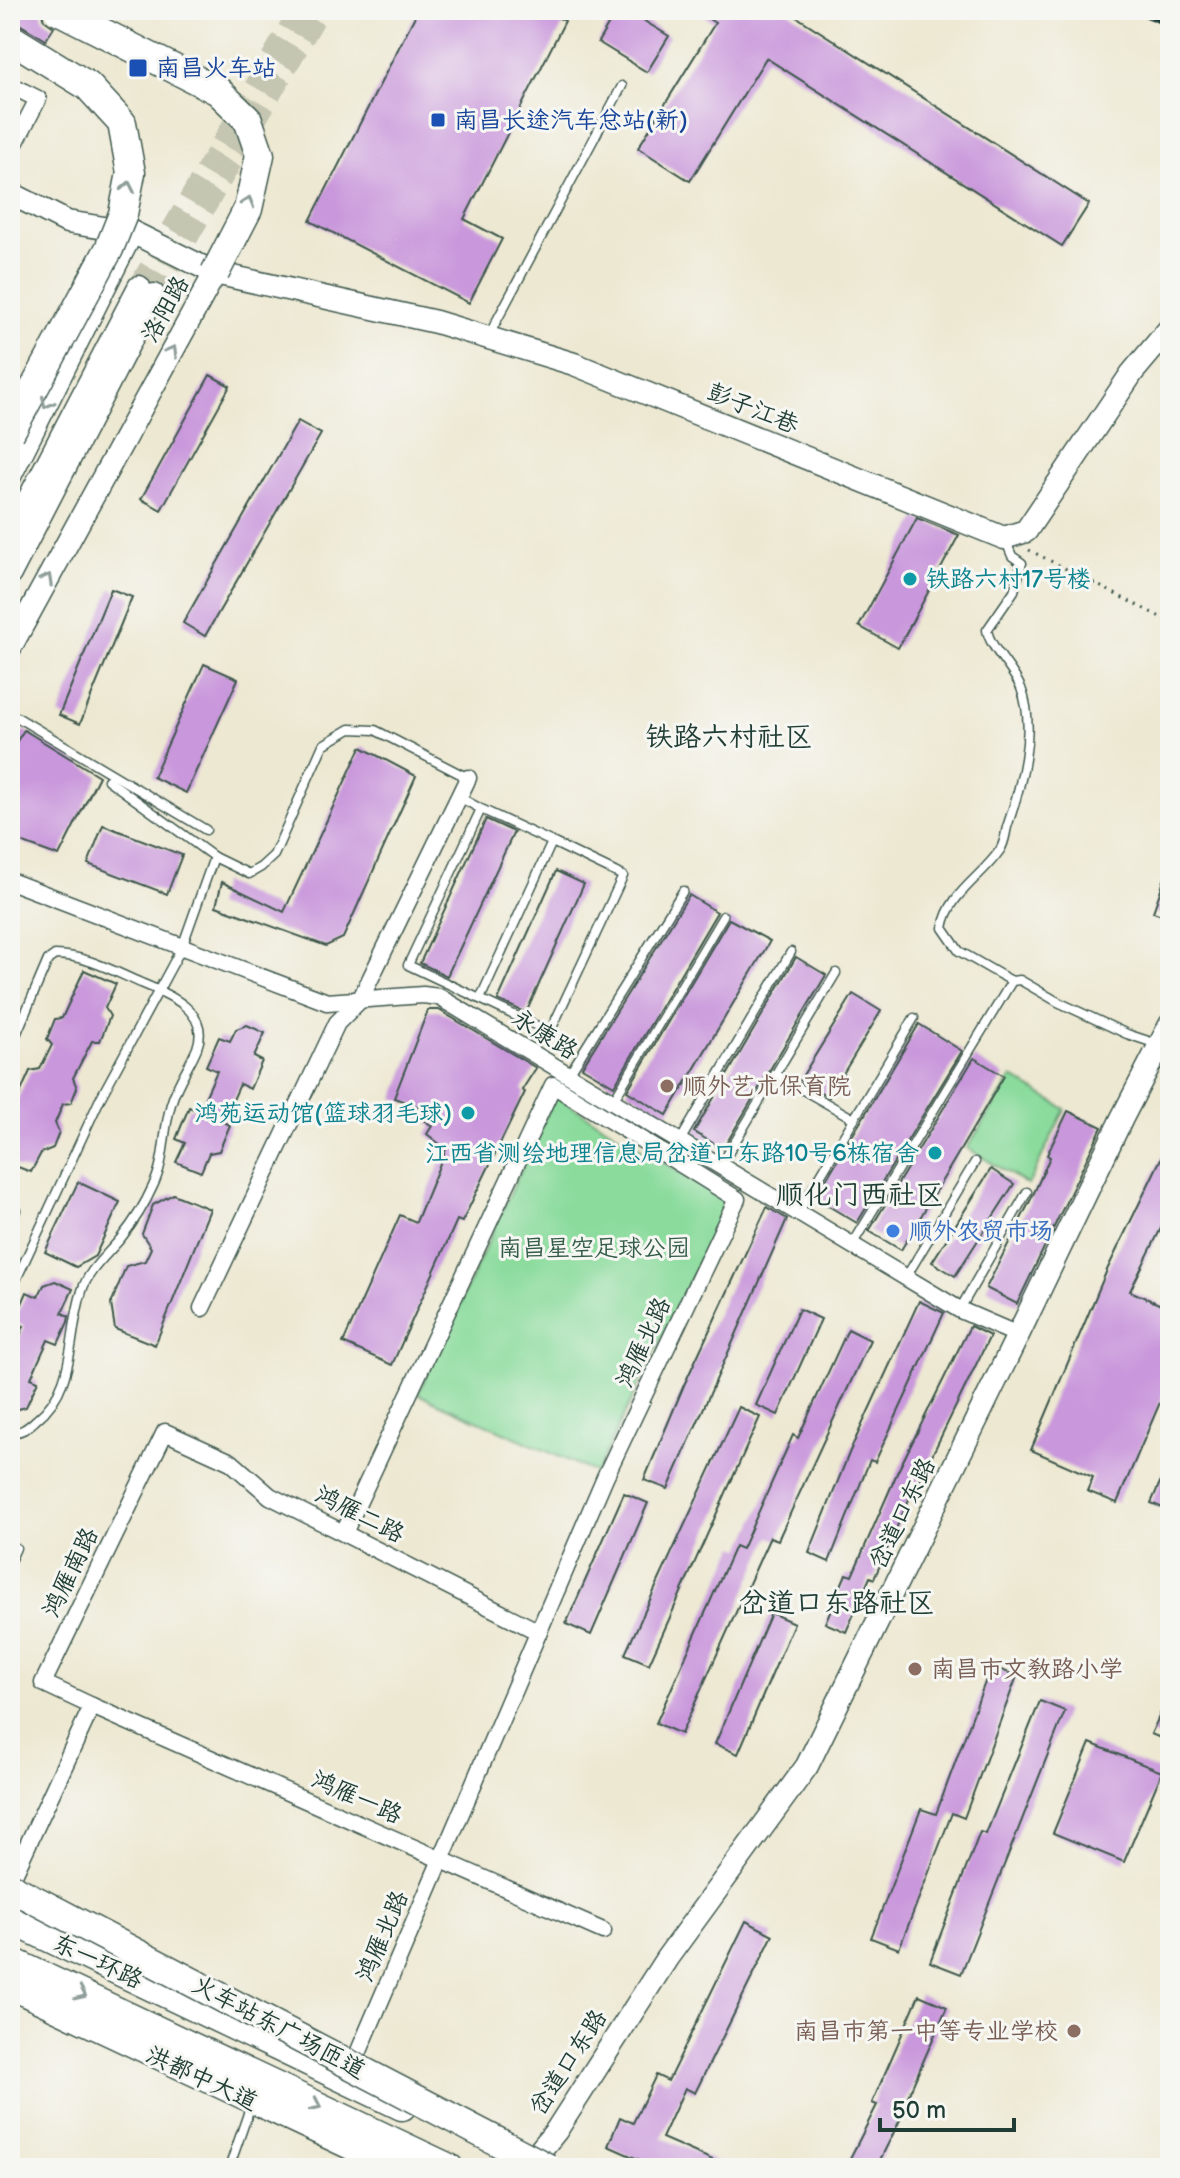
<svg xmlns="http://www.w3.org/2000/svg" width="1180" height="2178" viewBox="0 0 1180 2178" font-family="'Balsamiq Sans','LXGW WenKai TC',sans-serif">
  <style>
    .green { fill: #8adb9c; stroke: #548c68; stroke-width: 2 }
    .building { fill: #c997db }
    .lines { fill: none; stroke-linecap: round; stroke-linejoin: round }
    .secondary-tunnel { stroke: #c4c6b2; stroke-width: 22; stroke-dasharray: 22 11; stroke-linecap: butt }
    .lane-casing { stroke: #3e574c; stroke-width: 11 }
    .street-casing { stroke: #3e574c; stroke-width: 19 }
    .secondary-casing { stroke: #3e574c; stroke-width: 25 }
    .primary-casing { stroke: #3e574c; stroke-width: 27 }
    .highway-casing { stroke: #3e574c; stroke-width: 31 }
    .path { stroke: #3e574c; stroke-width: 3; stroke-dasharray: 2 6; stroke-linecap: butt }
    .lane { stroke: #fff; stroke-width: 8 }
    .street { stroke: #fff; stroke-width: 16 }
    .secondary { stroke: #fff; stroke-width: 22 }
    .primary { stroke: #fff; stroke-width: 24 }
    .highway { stroke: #fff; stroke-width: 28 }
    .rail-casing { stroke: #1f3d34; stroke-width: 8 }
    .rail { stroke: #f6f6f2; stroke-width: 5; stroke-dasharray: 15; stroke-linecap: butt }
    .highway-bridge-casing { stroke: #3e574c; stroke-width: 31; stroke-linecap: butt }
    .highway-bridge { stroke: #fff; stroke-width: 28 }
    .oneway { stroke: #8f9e9a }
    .transit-dot { fill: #1a4fb4; stroke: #f6f6f2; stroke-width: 3 }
    .culture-dot { fill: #0f9aa8; stroke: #f6f6f2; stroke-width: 3 }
    .education-dot { fill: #8d6e63; stroke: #f6f6f2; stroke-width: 3 }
    .shop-dot { fill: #3f7fe0; stroke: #f6f6f2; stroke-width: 3 }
    .labels { text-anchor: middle; stroke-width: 6; stroke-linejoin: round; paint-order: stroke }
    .transit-label { font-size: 24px; fill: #164399; stroke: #f6f6f2; text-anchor: start }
    .street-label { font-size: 24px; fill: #1f3d34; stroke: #f6f6f2 }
    .culture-label { font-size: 24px; fill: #0d838f; stroke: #f6f6f2; text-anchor: end }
    .education-label { font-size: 24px; fill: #785e54; stroke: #f6f6f2; text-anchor: start }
    .shop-label { font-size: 24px; fill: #366cbe; stroke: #f6f6f2; text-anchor: start }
    .park-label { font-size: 24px; fill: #345d49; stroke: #f6f6f2 }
    .quarter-label { font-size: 28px; fill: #1f3d34; stroke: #f6f6f2 }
  </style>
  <rect width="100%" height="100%" fill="#f6f6f2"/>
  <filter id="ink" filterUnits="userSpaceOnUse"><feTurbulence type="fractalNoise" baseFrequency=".0125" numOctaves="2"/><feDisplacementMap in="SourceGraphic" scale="16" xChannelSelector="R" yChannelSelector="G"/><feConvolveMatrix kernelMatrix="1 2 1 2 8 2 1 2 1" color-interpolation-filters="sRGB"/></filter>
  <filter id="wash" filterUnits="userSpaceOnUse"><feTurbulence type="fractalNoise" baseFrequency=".006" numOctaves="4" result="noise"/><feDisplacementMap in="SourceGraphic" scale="32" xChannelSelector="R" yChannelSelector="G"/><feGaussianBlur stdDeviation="1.8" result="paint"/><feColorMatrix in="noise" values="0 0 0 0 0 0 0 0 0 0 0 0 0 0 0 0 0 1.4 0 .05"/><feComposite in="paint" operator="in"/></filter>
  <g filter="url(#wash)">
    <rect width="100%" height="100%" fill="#ede8d1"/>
    <g class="green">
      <path d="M1012 1077 1065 1109 1028 1185 967 1148Z"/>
      <path d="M555 1096 728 1202 596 1473 418 1394Z"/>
    </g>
    <g id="blocks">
      <g class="building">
        <path d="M10 10H41L44 20 54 27 46 40 19 24 10 21Z"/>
        <path d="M418 10H544L565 21 464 219 502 239 469 303 310 221Z"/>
        <path d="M617 10H626L669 36 647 72 598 42Z"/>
        <path d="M695 10H786L1089 204 1062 246 766 58 690 181 638 148 715 23Z"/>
        <path d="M210 375 230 386 161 510 141 499Z"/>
        <path d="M298 421 321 434 205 636 183 623Z"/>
        <path d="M917 518 959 535 898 648 859 626Z"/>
        <path d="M111 589 132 597 80 724 59 715Z"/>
        <path d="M204 664 238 679 186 793 153 777Z"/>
        <path d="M24 730 99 776 59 856 10 838V752Z"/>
        <path d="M361 747 416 776 343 938 326 946 216 906 222 882 284 912Z"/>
        <path d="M486 819 514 832 447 976 420 963Z"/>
        <path d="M103 825 182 855 167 894 88 864Z"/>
        <path d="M1168 869 1170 870V918L1153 912Z"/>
        <path d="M556 871 584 884 526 1013 498 1000Z"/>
        <path d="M689 895 717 912 614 1086 582 1067Z"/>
        <path d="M729 919 770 941 667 1115 627 1091Z"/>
        <path d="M796 957 826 975 723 1149 694 1132Z"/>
        <path d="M84 970 116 984 105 1008 110 1016 100 1041H92L73 1078 77 1088 71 1103 63 1104 55 1123 59 1132 53 1148 41 1153 31 1172 10 1164V1116L30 1071 40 1069 52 1045 47 1039 55 1019 62 1018Z"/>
        <path d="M853 994 881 1011 829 1097 800 1080Z"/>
        <path d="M428 1010H439L536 1068 522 1090 525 1092 462 1222 457 1220 392 1365 343 1343 400 1215 416 1222 446 1149 427 1134 432 1126 419 1117 423 1108 394 1098Z"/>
        <path d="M919 1024 962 1051 857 1223 815 1198Z"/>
        <path d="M247 1025 265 1033 254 1057 262 1061 250 1089 240 1084 223 1122 230 1125 219 1151 209 1153 201 1172 176 1162 185 1143 176 1139 189 1107 199 1111 217 1071 206 1066 219 1037 230 1041 236 1029Z"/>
        <path d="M974 1058 1004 1076 901 1250 869 1231Z"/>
        <path d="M1068 1111 1102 1127 1017 1304 986 1288 1033 1195 1050 1157 1047 1155Z"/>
        <path d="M1170 1140V1210L1130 1291 1170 1309V1379L1117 1503 1087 1491 1093 1477 1031 1450 1107 1270Z"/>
        <path d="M991 1169 1014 1184 955 1276 932 1262Z"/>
        <path d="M78 1182 120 1202 95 1256 76 1267 45 1252Z"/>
        <path d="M173 1194 210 1209 155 1345 115 1329 111 1304 126 1266 145 1261 151 1248 142 1234 153 1205Z"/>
        <path d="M767 1207 787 1219 668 1489 644 1480 684 1385Z"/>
        <path d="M55 1281 73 1289 62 1313 69 1316 68 1322 58 1344 48 1340 31 1378 38 1381 26 1407 10 1411V1361L24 1326 14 1322 27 1292 38 1297 44 1285Z"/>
        <path d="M919 1301 944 1313 875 1462 870 1460 829 1562 809 1553 850 1451Z"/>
        <path d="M799 1309 821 1319 778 1415 756 1405Z"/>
        <path d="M970 1326 990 1336 919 1482 917 1481 874 1579 870 1577 846 1632 825 1623 846 1574 852 1576 898 1471Z"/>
        <path d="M848 1329 870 1340 778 1540 770 1537 681 1734 656 1723 735 1546 742 1549 793 1435 798 1438Z"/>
        <path d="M739 1407 760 1417 649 1664 625 1654Z"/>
        <path d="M1170 1460V1511L1151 1503Z"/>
        <path d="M624 1493 648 1503 591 1635 566 1624Z"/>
        <path d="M771 1613 794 1623 738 1754 715 1744Z"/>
        <path d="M991 1666 1017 1676 964 1818 952 1813 899 1949 871 1938 921 1809 936 1814Z"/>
        <path d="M1170 1693V1742L1151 1734Z"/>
        <path d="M1040 1701 1065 1711 961 1974 930 1962 980 1832 986 1834Z"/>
        <path d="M1090 1743 1162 1772 1124 1862 1053 1833Z"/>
        <path d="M746 1921 773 1935 695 2093 685 2088 662 2138 731 2168H658L608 2146 620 2117 633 2123 656 2075 668 2081Z"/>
        <path d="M919 1995 947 2007 898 2119 900 2120 876 2168H845L877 2105 872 2103Z"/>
      </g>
    </g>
  </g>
  <g filter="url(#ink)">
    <use href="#blocks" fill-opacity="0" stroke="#3e574c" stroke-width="2"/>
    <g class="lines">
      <g class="secondary-tunnel">
        <path d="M139 287 300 10"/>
        <path d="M154 295 319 10"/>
      </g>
      <defs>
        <g id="lane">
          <path d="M488 337 622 86"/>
          <path d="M1005 539 1012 556 1022 563 1014 591 987 630C990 648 1012 667 1021 688 1037 729 1021 786 1007 827 1005 835 1005 842 1000 850 981 878 949 893 943 928L959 951 999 974 1012 981 1020 980 1058 1002 1127 1034 1151 1042 1157 1040"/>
          <path d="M10 713 206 830"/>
          <path d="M108 780 214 857 249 874 261 867 274 855 323 745 350 729 375 730 468 778"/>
          <path d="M459 797 481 809 408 965 480 999 552 842 481 809"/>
          <path d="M480 999 550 1032 623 876 552 842"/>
          <path d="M10 1049 48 960 55 955C85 955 113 971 141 983 168 994 211 1011 197 1048 190 1065 179 1080 173 1098 162 1127 167 1157 153 1186 145 1204 134 1222 121 1238 107 1255 88 1270 82 1291 67 1337 77 1387 36 1420 28 1427 21 1434 10 1432"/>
          <path d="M775 1074 854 1119"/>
          <path d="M568 1076 683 891"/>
          <path d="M613 1101 723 916"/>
          <path d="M680 1141 791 952"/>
          <path d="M720 1167 836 973"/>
          <path d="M10 1195 16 1210 10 1228"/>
          <path d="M798 1213 914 1018"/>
          <path d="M852 1245 1012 981"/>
          <path d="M906 1277 975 1162"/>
          <path d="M10 1293 100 1099 182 947 214 857"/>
          <path d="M960 1309 1027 1192"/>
          <path d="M10 1561 16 1548"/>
          <path d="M229 2168 252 2102"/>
        </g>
        <g id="street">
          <path d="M10 85 38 99 10 153"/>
          <path d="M10 881 327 1002 423 995 439 997 960 1310 1018 1335"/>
          <path d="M202 1308 337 1023 360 1000 468 778"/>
          <path d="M344 1533 553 1085 737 1199 605 1477 350 2072"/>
          <path d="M92 1706 603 1931"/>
          <path d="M10 1883 92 1706 43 1683 165 1432 231 1462 270 1496 539 1632"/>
        </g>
        <g id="secondary">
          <path d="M10 193 67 222 129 232"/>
          <path d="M215 273 436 322 574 364 1004 538 1026 531 1132 373 1170 328"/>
          <path d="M10 476 132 232 215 273 10 648"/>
          <path d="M10 535 139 287"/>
          <path d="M10 574 154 295"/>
          <path d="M533 2159 556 2131 667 1958 807 1766 1018 1335 1122 1118 1170 1025"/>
        </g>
        <path id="primary" d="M10 1987 395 2168"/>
        <g id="highway">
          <path d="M10 1919 402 2106"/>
          <path d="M10 1961 449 2168"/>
        </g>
      </defs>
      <use href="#lane" class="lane-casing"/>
      <use href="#street" class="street-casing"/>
      <use href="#secondary" class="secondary-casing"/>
      <use href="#primary" class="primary-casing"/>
      <use href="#highway" class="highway-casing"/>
      <path class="path" d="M1029 550 1170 622"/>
      <use href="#lane" class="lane"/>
      <use href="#street" class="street"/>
      <use href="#secondary" class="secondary"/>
      <use href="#primary" class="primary"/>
      <use href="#highway" class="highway"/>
      <defs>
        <path id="rail" d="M1138 10 1170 24"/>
      </defs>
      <use href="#rail" class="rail-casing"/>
      <use href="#rail" class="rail"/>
      <defs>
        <g id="highway-bridge">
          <path d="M58 10 218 91 248 120 260 155 248 209 215 273"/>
          <path d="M10 38 88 86 122 123 131 173 123 214 109 249 10 433"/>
          <path d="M10 1887 548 2168"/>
        </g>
      </defs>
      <use href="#highway-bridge" class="highway-bridge-casing"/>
      <use href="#highway-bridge" class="highway-bridge"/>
    </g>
    <defs><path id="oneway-chevron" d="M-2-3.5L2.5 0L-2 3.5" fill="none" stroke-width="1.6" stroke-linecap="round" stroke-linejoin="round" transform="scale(2)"/></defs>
    <g class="oneway">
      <use href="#oneway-chevron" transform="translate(128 187) rotate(-79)"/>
      <use href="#oneway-chevron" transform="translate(248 202) rotate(-74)"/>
      <use href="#oneway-chevron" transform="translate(172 351) rotate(-61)"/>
      <use href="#oneway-chevron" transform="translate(47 403) rotate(117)"/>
      <use href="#oneway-chevron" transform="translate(47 579) rotate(-61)"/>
      <use href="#oneway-chevron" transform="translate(81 1994) rotate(25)"/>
      <use href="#oneway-chevron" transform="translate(316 2105) rotate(25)"/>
    </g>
  </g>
  <g class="transit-dot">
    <rect x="128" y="58" width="20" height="20" rx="4"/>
    <rect x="430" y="112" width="16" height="16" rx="4"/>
  </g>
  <g class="culture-dot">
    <circle cx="910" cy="579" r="8"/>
    <circle cx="468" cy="1113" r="8"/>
    <circle cx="935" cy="1153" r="8"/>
  </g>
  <g class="education-dot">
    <circle cx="667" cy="1086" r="8"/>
    <circle cx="915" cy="1669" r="8"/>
    <circle cx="1074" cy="2031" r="8"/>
  </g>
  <circle class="shop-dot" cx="893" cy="1231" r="8"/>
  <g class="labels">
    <g class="transit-label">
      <text x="156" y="76">南昌火车站</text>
      <text x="454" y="128">南昌长途汽车总站(新)</text>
    </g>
    <g class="street-label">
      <text transform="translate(165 309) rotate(-61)" y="8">洛阳路</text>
      <text transform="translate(753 408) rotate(22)" y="8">彭子江巷</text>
      <text transform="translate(545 1034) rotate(32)" y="8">永康路</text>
      <text transform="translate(643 1342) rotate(-65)" y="8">鸿雁北路</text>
      <text transform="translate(902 1513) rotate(-64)" y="8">岔道口东路</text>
      <text transform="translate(360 1514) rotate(27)" y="8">鸿雁二路</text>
      <text transform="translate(70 1572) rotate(-64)" y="8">鸿雁南路</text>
      <text transform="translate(357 1797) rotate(24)" y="8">鸿雁一路</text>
      <text transform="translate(382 1936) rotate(-67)" y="8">鸿雁北路</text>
      <text transform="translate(98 1961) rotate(25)" y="8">东一环路</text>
      <text transform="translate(279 2027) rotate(28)" y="8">火车站东广场匝道</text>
      <text transform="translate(568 2062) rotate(-57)" y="8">岔道口东路</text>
      <text transform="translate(202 2078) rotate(25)" y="8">洪都中大道</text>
    </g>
    <g class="culture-label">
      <text x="926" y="587" text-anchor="start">铁路六村17号楼</text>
      <text x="452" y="1121">鸿苑运动馆(篮球羽毛球)</text>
      <text x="919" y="1161">江西省测绘地理信息局岔道口东路10号6栋宿舍</text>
    </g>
    <g class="education-label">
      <text x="683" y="1094">顺外艺术保育院</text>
      <text x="931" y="1677">南昌市文教路小学</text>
      <text x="1058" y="2039" text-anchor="end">南昌市第一中等专业学校</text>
    </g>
    <g class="shop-label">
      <text x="909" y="1239">顺外农贸市场</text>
    </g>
    <g class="park-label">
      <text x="594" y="1256">南昌星空足球公园</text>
    </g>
    <g class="quarter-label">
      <text x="729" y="746">铁路六村社区</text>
      <text x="860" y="1204">顺化门西社区</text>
      <text x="837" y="1612">岔道口东路社区</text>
    </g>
  </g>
  <rect width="1180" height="2178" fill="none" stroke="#f6f6f2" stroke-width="40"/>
  <path d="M880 2118v12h134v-12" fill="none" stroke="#1f3d34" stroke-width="4"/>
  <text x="892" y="2118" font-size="24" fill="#1f3d34" stroke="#f6f6f2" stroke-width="6" paint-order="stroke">50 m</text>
</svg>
